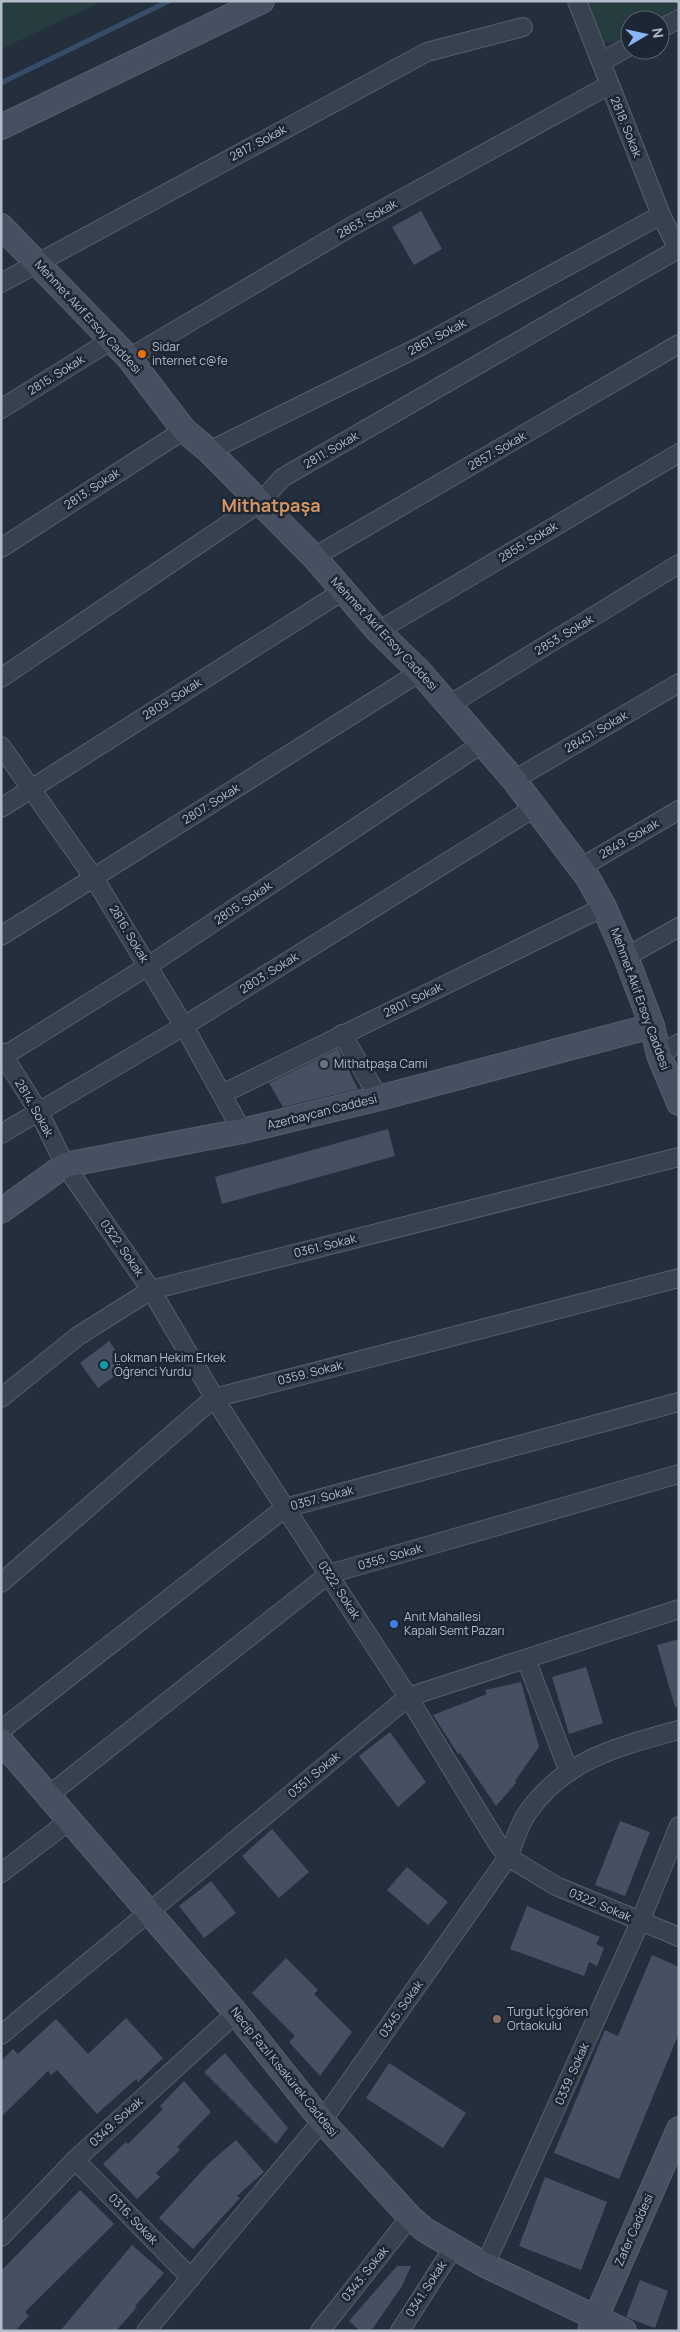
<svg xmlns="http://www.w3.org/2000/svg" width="680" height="2332" viewBox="0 0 680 2332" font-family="Manrope,sans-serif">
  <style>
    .green { fill: #263c3f }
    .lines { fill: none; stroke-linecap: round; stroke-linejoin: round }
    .stream { stroke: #394c67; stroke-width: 5 }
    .building { fill: #455162 }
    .street-casing { stroke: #565f6c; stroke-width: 20 }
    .secondary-casing { stroke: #565f6c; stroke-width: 26 }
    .street { stroke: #38414e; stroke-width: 18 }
    .secondary { stroke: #465061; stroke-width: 24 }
    .food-dot { fill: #e8710a; stroke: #1d2633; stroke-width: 2 }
    .worship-dot { fill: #6b7280; stroke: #1d2633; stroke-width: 2 }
    .culture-dot { fill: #0f9aa8; stroke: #1d2633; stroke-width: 2 }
    .shop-dot { fill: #3f7fe0; stroke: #1d2633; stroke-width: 2 }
    .education-dot { fill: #8d6e63; stroke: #1d2633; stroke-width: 2 }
    .labels { text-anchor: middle; stroke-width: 5; stroke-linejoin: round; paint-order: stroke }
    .street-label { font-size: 12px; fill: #b4bcc9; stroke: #1d2633 }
    .poi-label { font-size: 12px; fill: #b4bcc9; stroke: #1d2633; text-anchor: start }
    .district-label { font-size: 18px; font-weight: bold; fill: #d59563; stroke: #1d2633 }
  </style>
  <rect width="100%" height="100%" fill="#242f3e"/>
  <g class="green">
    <path d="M1 1H103L1 49Z"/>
    <path d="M587 1H679V8L657 20H630V35L617 43 604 42Z"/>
  </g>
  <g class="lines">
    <path class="stream" d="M1 83 169 1"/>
  </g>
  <g class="building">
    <path d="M421 211 442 249 414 265 392 227Z"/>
    <path d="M338 1049 358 1089 283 1107 269 1083Z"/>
    <path d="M388 1129 395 1156 222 1204 215 1177Z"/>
    <path d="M109 1341 127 1367 98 1388 80 1363Z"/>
    <path d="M679 1639V1706L675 1707 657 1645Z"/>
    <path d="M586 1667 603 1723 569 1734 552 1677Z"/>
    <path d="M521 1682 539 1747 515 1781 516 1783 496 1806 460 1753 458 1754 433 1715 487 1694 485 1690Z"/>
    <path d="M390 1732 426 1782 398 1807 359 1756Z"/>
    <path d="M620 1821 650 1832 625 1896 595 1885Z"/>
    <path d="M272 1829 309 1872 279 1898 242 1856Z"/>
    <path d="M407 1867 448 1902 428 1925 387 1890Z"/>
    <path d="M211 1881 236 1913 204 1938 179 1906Z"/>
    <path d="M527 1906 600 1937 596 1944 604 1948 597 1966 589 1962 584 1976 510 1949Z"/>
    <path d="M652 1955 679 1967V2033L619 2179 554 2153 605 2030 618 2036Z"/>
    <path d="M286 1958 318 1990 314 1994 352 2032 320 2076 289 2042 295 2036 252 1993Z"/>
    <path d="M126 2018 163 2058 138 2082 136 2079 97 2114 57 2070 51 2075 48 2071 1 2117V2061L13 2049 18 2054 56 2019 88 2054Z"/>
    <path d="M225 2053 288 2128 276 2144 204 2072Z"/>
    <path d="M389 2063 466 2113 443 2148 366 2098Z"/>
    <path d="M184 2081 211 2112 177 2147 180 2150 156 2173 160 2177 137 2199 103 2164 126 2142 128 2144 163 2109 160 2106Z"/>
    <path d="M236 2140 264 2172 237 2196 240 2198 193 2249 159 2218 209 2163Z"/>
    <path d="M545 2177 607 2202 581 2270 519 2246Z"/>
    <path d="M80 2190 114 2224 25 2312 29 2316 15 2331H1V2271Z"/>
    <path d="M132 2245 164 2273 135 2306 137 2307 116 2331H60Z"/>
    <path d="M397 2266H411L402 2286 371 2331H360L349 2321Z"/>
    <path d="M640 2280 668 2291 655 2328 626 2317Z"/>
  </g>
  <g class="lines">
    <defs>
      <g id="street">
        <path d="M577 1 661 215 679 251"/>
        <path d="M660 29 679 19"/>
        <path d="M601 62 630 46"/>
        <path d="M1 283 427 52 523 27"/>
        <path d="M129 358 349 228 609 85"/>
        <path d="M1 409 110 341"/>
        <path d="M209 451 421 346 661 215"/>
        <path d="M1 548 184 430"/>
        <path d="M314 557 679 344"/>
        <path d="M378 631 679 453"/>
        <path d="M1 678 261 502 282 478 678 249"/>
        <path d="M449 705 679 564"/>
        <path d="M1 746 94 878 184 1026 242 1131"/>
        <path d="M514 780 679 683"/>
        <path d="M1 808 343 591"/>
        <path d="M580 868 679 810"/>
        <path d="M1 936 420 672"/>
        <path d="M626 957 679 927"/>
        <path d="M342 1034 379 1098"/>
        <path d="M1 1052 39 1112 65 1165 151 1290 223 1412 408 1697 496 1841 508 1857 556 1886 679 1937"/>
        <path d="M659 1055 679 1043"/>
        <path d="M1 1058 148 966 483 743"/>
        <path d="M222 1094 604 907"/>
        <path d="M1 1134 184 1026 534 808"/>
        <path d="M1 1398 78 1336 151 1290 679 1157"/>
        <path d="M1 1583 214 1398 679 1278"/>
        <path d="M526 1659 569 1772"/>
        <path d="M1 1730 285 1508 679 1402"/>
        <path d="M49 1795 329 1574 679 1474"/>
        <path d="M1 1873 70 1820"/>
        <path d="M1 2035 408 1697 679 1609"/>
        <path d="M75 2160 191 2278"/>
        <path d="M1 2237 75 2160 236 2013"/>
        <path d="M485 2265 640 1922 679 1826"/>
        <path d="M146 2331 322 2121 508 1857C514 1843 519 1824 528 1812 565 1759 620 1746 679 1730"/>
        <path d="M320 2331 410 2217"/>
        <path d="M400 2331 453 2248"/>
      </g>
      <g id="secondary">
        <path d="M1 127 262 1"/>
        <path d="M1 226 129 358 184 430 209 451 314 557 378 631 420 672 514 780 588 878 604 907 626 957 652 1026 659 1055 679 1103"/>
        <path d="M1 1211 65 1165 242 1131 379 1098 652 1026"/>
        <path d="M1 1741 236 2013 322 2121 410 2217 425 2230 485 2265 624 2331"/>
        <path d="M590 2331 679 2129"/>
      </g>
    </defs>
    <use href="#street" class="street-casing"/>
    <use href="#secondary" class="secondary-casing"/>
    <use href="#street" class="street"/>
    <use href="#secondary" class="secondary"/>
  </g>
  <circle class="food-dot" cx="142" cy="354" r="5"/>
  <circle class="worship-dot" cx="324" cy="1064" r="5"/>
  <circle class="culture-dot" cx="104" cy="1365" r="5"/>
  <circle class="shop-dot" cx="394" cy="1624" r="5"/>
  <circle class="education-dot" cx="497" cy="2019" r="5"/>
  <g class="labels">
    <g class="street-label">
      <text transform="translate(626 127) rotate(68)" y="4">2818. Sokak</text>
      <text transform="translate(258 143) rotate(-28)" y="4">2817. Sokak</text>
      <text transform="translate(367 219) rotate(-29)" y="4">2863. Sokak</text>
      <text transform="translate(88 317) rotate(47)" y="4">Mehmet Akif Ersoy Caddesi</text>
      <text transform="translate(437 337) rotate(-28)" y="4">2861. Sokak</text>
      <text transform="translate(56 375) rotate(-32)" y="4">2815. Sokak</text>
      <text transform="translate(331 450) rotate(-30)" y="4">2811. Sokak</text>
      <text transform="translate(497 451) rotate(-30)" y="4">2857. Sokak</text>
      <text transform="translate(92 489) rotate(-33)" y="4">2813. Sokak</text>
      <text transform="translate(528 542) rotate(-31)" y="4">2855. Sokak</text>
      <text transform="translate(384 634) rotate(47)" y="4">Mehmet Akif Ersoy Caddesi</text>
      <text transform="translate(564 635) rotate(-31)" y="4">2853. Sokak</text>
      <text transform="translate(172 699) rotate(-32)" y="4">2809. Sokak</text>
      <text transform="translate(596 732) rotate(-30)" y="4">28451. Sokak</text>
      <text transform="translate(211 804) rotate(-32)" y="4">2807. Sokak</text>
      <text transform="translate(629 839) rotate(-30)" y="4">2849. Sokak</text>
      <text transform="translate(243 903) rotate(-34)" y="4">2805. Sokak</text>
      <text transform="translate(129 934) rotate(59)" y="4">2816. Sokak</text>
      <text transform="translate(269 973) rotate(-32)" y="4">2803. Sokak</text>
      <text transform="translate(640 999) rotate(70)" y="4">Mehmet Akif Ersoy Caddesi</text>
      <text transform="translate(413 1000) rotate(-26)" y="4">2801. Sokak</text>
      <text transform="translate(34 1108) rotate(60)" y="4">2814. Sokak</text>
      <text transform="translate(322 1112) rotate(-14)" y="4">Azerbaycan Caddesi</text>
      <text transform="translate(325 1246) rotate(-14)" y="4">0361. Sokak</text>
      <text transform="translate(122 1248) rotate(55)" y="4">0322. Sokak</text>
      <text transform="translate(310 1373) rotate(-14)" y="4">0359. Sokak</text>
      <text transform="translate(322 1498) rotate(-15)" y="4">0357. Sokak</text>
      <text transform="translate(390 1557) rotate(-16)" y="4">0355. Sokak</text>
      <text transform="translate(339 1590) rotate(57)" y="4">0322. Sokak</text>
      <text transform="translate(314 1775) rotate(-40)" y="4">0351. Sokak</text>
      <text transform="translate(600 1905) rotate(23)" y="4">0322. Sokak</text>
      <text transform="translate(401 2009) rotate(-55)" y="4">0345. Sokak</text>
      <text transform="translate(284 2072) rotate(51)" y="4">Necip Fazıl Kısakürek Caddesi</text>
      <text transform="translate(572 2074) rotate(-66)" y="4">0339. Sokak</text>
      <text transform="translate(116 2122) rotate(-42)" y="4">0349. Sokak</text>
      <text transform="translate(133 2219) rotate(46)" y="4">0316. Sokak</text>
      <text transform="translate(634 2230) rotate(-66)" y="4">Zafer Caddesi</text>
      <text transform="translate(365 2274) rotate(-51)" y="4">0343. Sokak</text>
      <text transform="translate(426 2289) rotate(-57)" y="4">0341. Sokak</text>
    </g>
    <g class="poi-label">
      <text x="152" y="351">Sidar<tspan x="152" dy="14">internet c@fe</tspan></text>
      <text x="334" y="1068">Mithatpaşa Cami</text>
      <text x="114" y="1362">Lokman Hekim Erkek<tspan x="114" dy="14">Öğrenci Yurdu</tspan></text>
      <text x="404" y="1621">Anıt Mahallesi<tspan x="404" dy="14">Kapalı Semt Pazarı</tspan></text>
      <text x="507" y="2016">Turgut İçgören<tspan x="507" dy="14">Ortaokulu</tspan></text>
    </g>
    <g class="district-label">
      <text x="271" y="512">Mithatpaşa</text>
    </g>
  </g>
  <rect width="680" height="2332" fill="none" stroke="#b4bcc9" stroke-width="5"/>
  <g transform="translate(645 35) rotate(81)"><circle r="24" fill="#1d2633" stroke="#59626f"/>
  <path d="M0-4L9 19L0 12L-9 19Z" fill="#8ab4f8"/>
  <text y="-8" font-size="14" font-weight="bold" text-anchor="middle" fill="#b4bcc9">N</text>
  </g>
</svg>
